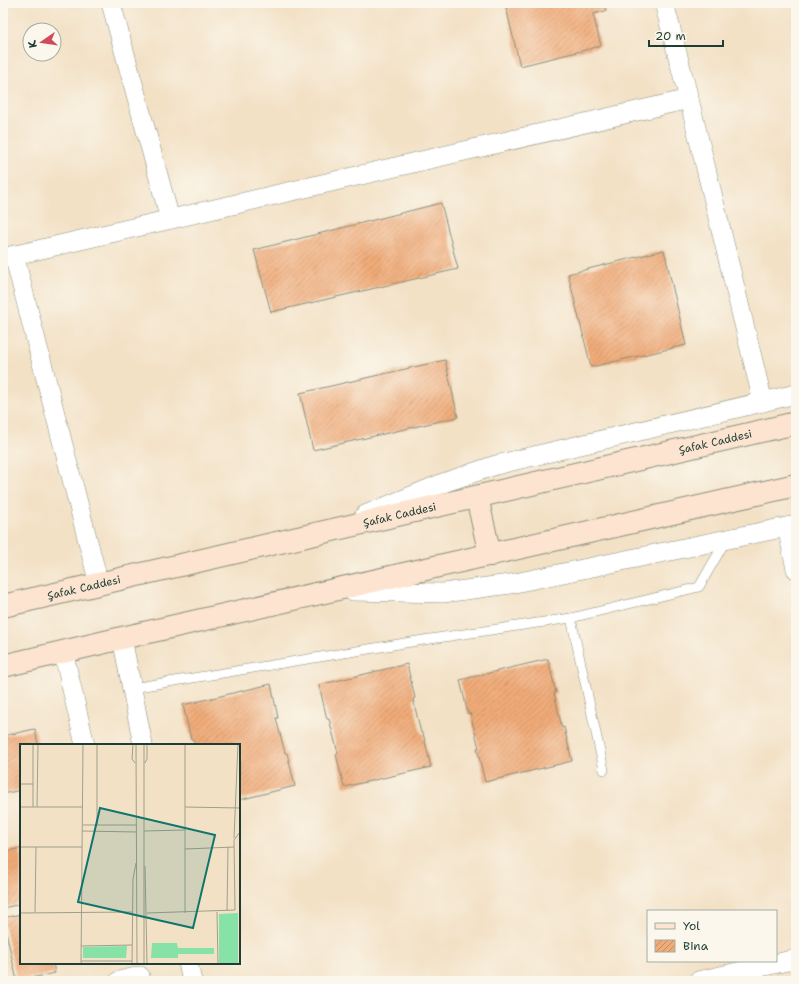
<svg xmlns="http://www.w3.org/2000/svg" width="799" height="984" viewBox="0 0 799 984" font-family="'Shantell Sans',sans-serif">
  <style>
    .building { fill: url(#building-hatch) }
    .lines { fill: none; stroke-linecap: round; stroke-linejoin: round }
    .service-casing { stroke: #898f7d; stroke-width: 10 }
    .minor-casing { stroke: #898f7d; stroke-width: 20 }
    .secondary-casing { stroke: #898f7d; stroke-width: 24 }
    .service { stroke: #fff; stroke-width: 9 }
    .minor { stroke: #fff; stroke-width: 19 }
    .secondary { stroke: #fde4d0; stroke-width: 22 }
    .labels { text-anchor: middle; stroke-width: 4; stroke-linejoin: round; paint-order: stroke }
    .street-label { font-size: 11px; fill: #1f3d34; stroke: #fbf7ec }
    .inset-road { fill: none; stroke: #9e9f8c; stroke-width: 1 }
    .view { fill: #0f766e; fill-opacity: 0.15; stroke: #0f766e; stroke-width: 2 }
    .inset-edge { fill: none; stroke: #1f3d34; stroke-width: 2 }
  </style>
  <defs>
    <pattern id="building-hatch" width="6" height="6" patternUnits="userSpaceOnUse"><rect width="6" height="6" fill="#f1ab78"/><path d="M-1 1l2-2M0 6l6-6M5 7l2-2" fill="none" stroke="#c38c63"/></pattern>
  </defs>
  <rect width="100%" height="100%" fill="#fbf7ec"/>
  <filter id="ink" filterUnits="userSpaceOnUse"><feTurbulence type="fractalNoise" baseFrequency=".025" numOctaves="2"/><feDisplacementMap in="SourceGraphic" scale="8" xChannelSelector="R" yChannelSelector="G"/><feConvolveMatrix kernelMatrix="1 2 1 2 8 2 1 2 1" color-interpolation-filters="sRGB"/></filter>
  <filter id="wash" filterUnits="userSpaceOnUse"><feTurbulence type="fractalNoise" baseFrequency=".012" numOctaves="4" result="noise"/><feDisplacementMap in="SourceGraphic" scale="16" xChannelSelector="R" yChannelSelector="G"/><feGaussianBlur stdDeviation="0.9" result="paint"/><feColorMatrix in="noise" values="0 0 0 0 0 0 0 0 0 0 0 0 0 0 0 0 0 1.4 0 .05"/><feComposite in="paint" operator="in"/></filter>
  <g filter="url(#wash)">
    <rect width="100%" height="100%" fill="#f3e1c6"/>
    <g id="blocks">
      <g class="building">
        <path d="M505 3H604L606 11 593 14 601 46 520 66Z"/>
        <path d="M441 203 458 269 271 312 254 250Z"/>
        <path d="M664 250 686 345 591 367 568 274Z"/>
        <path d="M445 360 458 417 313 450 300 393Z"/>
        <path d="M548 659 556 693H554L562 728 564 727 572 761 485 782 477 748H479L470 713 468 714 460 680Z"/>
        <path d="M407 664 415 698 413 699 421 733H423L431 767 344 787 336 754 338 753 329 719H327L319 685Z"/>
        <path d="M271 684 278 718H276L285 753H287L295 786 239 800V745H195L193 739H191L183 705Z"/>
        <path d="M35 729 38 745H21V790L3 794V736Z"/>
        <path d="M21 848V904L3 908V852Z"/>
        <path d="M21 914V963H53L55 973 17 981 3 918Z"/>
      </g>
    </g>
  </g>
  <g filter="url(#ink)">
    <use href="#blocks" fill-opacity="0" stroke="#898f7d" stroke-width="1"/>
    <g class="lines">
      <defs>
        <g id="service">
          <path d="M571 618 604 770"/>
          <path d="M132 688 417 641 571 618 699 587 726 540"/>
        </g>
        <g id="minor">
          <path d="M111 3 170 219"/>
          <path d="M664 3 689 99 763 402"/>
          <path d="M14 255 99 584"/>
          <path d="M3 258 689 99"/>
          <path d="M365 515 443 483 496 465 796 394"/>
          <path d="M787 527 796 569"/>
          <path d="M352 591 443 593 510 584 796 525"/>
          <path d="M122 638 143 745"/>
          <path d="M63 651 85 745"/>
          <path d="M188 963 192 981"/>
          <path d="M119 981 140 976"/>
          <path d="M698 981 796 959"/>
        </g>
        <g id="secondary">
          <path d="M477 497 490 555"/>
          <path id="s1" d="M3 606 796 423"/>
          <path d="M3 666 122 638 796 485"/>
        </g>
      </defs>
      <use href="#service" class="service-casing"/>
      <use href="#minor" class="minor-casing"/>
      <use href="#secondary" class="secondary-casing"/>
      <use href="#service" class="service"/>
      <use href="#minor" class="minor"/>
      <use href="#secondary" class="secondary"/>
    </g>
  </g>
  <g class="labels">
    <g class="street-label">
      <text dy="4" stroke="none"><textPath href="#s1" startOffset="731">Şafak Caddesi</textPath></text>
      <text dy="4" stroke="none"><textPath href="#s1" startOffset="407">Şafak Caddesi</textPath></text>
      <text dy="4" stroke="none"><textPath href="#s1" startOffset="83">Şafak Caddesi</textPath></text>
    </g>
  </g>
  <g transform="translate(20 744)">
    <rect width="220" height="220" fill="#f3e1c6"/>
    <path d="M218 169V220H199V170ZM132 199H157L158 204H194V210H158V214H131ZM107 202 106 214H63V203Z" fill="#87e2a7"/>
    <path class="inset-road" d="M77 0V81M113 0 112 15 115 19M116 0 117 220M165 0V169M125 19 127 15V0M0 40H13M0 63H63M13 63V0M17 63 18 0M165 63 220 64M63 81H117M62 87 117 88M124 87 165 86M214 94 218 0M0 103H62M165 105 214 103M125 122 127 220M207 167 208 103M15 168 16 103M197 168 198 220M0 169 112 168M127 169 215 166 214 96 220 88M61 202 112 201M61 217H112M61 220 63 0M112 220 113 135 116 119M124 220V0"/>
    <path class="view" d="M80 64 195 91 173 184 58 158Z"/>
    <rect width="220" height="220" class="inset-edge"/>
  </g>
  <rect width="799" height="984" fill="none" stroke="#fbf7ec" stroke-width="16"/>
  <rect x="647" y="910" width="130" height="52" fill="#fbf7ec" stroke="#a3ada2"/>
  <rect x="655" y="923" width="20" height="6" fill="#fde4d0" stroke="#a3ada2"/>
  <text x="683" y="930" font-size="12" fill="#1f3d34">Yol</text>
  <rect x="655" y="940" width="20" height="12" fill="url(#building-hatch)" stroke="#a3ada2"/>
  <text x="683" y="950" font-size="12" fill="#1f3d34">Bina</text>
  <g transform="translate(42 42) rotate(257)"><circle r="19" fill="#fbf7ec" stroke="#a3ada2"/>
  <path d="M0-3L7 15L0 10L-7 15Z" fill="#d1495b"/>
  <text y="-6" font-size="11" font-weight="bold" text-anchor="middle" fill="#1f3d34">K</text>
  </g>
  <path d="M649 40v6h74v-6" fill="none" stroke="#1f3d34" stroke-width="2"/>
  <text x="655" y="40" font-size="12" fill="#1f3d34" stroke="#fbf7ec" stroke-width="3" paint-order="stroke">20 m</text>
</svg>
